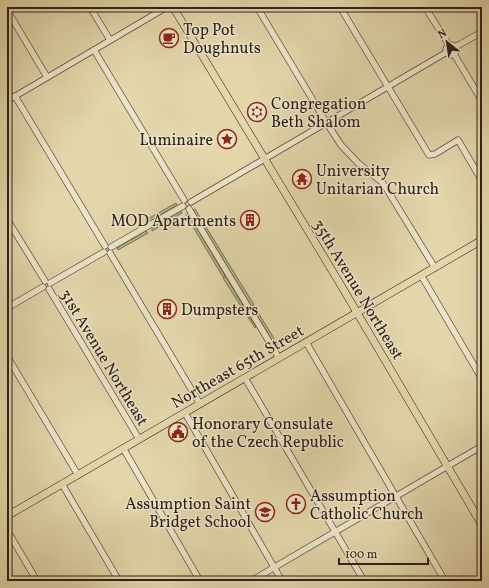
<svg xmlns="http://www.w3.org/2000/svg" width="489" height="588" viewBox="0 0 489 588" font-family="Vollkorn,serif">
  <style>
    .green { fill: #b4bd88; stroke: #707051 }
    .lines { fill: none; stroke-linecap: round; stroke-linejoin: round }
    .minor-casing { stroke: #5a4f3e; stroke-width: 7 }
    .major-casing { stroke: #2c221a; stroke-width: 8 }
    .minor { stroke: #ece4c8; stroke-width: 5.5 }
    .major { stroke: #e2d6aa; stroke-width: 7 }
    .labels { text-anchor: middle; stroke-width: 3; stroke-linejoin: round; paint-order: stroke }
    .poi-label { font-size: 16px; fill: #2c221a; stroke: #ece4c8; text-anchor: start }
    .street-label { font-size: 16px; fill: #2c221a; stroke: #ece4c8 }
  </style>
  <rect width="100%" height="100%" fill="#e2d6aa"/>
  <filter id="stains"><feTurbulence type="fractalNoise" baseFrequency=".005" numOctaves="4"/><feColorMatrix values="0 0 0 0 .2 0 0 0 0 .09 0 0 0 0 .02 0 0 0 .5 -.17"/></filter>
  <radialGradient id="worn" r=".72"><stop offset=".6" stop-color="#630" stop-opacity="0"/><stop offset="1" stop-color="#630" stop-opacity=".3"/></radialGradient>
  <g class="green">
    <path d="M176 203 177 205 147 223 146 220Z"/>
    <path d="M195 209 254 305 251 306 193 210Z"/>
    <path d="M181 211 182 213 152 231V228Z"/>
    <path d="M188 213 225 276 223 277 186 215Z"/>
    <path d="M146 231 148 233 118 250 117 248Z"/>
    <path d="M226 277 256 327 255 328 223 278Z"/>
    <path d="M254 306 278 345 276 347 252 307Z"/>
  </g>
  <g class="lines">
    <defs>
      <g id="minor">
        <path d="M90 7 110 40"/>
        <path d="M257 7 326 122 341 145 358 163 383 183 435 268"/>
        <path d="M340 7 429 155 435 154 458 140 482 181"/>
        <path d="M425 7 449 45"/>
        <path d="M7 10 47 77"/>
        <circle cx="451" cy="50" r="5"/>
        <path d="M455 47 482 32"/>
        <path d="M94 50 184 200"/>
        <path d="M454 54 482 101"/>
        <path d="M15 96 105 246"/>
        <path d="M7 101 167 7"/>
        <path d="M191 202 447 52"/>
        <path d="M189 209 279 358"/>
        <path d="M7 219 45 281"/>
        <path d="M111 247 183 206"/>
        <path d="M110 253 200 404"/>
        <path d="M421 275 482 379"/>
        <path d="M50 283 104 252"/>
        <path d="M49 289 139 439"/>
        <path d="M7 308 43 287"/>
        <path d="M306 342 445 581"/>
        <path d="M7 356 78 475"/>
        <path d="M245 378 364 581"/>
        <path d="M185 413 282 581"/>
        <path d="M123 448 200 581"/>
        <path d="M62 484 119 581"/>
        <path d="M7 509 10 514"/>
        <path d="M7 530 37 581"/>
        <path d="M251 581 482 446"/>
      </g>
      <g id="major">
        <path d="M173 7 339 282 482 525"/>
        <path d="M7 516 482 240"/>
      </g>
    </defs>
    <use href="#minor" class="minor-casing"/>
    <use href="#major" class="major-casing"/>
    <use href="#minor" class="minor"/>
    <use href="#major" class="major"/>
  </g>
  <defs>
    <symbol id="cafe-ring" viewBox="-11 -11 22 22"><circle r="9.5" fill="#ece4c8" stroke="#8f2418" stroke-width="1.5"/><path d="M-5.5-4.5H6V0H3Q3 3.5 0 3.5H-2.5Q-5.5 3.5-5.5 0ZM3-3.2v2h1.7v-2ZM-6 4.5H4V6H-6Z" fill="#8f2418"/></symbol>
    <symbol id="synagogue-ring" viewBox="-11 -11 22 22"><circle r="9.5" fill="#ece4c8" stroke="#8f2418" stroke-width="1.5"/><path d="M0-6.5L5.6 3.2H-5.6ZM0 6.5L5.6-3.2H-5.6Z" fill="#8f2418"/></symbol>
    <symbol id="sight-ring" viewBox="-11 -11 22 22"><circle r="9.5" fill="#ece4c8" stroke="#8f2418" stroke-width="1.5"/><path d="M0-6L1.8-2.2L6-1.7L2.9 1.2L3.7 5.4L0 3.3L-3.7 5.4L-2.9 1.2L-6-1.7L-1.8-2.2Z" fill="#8f2418"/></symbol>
    <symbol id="temple-ring" viewBox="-11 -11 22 22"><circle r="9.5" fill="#ece4c8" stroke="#8f2418" stroke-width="1.5"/><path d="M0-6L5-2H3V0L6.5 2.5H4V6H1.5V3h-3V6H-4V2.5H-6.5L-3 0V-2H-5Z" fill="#8f2418"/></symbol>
    <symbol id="building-ring" viewBox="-11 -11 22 22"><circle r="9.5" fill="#ece4c8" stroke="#8f2418" stroke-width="1.5"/><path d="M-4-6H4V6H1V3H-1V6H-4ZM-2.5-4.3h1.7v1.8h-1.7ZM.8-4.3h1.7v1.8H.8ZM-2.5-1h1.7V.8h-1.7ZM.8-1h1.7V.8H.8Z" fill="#8f2418"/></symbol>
    <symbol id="civic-ring" viewBox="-11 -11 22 22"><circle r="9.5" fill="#ece4c8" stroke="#8f2418" stroke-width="1.5"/><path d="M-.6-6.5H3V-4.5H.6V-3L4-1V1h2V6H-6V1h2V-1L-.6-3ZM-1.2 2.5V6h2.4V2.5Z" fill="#8f2418"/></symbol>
    <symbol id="church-ring" viewBox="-11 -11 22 22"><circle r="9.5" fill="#ece4c8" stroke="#8f2418" stroke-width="1.5"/><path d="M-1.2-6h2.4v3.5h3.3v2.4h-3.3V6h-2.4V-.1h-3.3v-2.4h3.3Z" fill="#8f2418"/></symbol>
    <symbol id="school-ring" viewBox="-11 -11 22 22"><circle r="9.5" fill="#ece4c8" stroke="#8f2418" stroke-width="1.5"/><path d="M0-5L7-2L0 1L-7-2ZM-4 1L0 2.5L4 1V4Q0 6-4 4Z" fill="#8f2418"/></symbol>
  </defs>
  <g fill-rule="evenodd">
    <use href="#cafe-ring" x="158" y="27" width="22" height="22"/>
    <use href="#synagogue-ring" x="246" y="101" width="22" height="22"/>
    <use href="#sight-ring" x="216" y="128" width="22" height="22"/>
    <use href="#temple-ring" x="291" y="168" width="22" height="22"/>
    <use href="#building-ring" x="239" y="209" width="22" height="22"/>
    <use href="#building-ring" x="156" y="298" width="22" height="22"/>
    <use href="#civic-ring" x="167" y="421" width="22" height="22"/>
    <use href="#church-ring" x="285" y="493" width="22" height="22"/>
    <use href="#school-ring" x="254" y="501" width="22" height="22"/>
  </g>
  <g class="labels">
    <g class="poi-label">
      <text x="183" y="35">Top Pot<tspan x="183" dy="18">Doughnuts</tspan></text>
      <text x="271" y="109">Congregation<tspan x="271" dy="18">Beth Shalom</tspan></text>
      <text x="213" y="145" text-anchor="end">Luminaire</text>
      <text x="316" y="176">University<tspan x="316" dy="18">Unitarian Church</tspan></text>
      <text x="236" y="226" text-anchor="end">MOD Apartments</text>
      <text x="181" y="315">Dumpsters</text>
      <text x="192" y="429">Honorary Consulate<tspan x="192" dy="18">of the Czech Republic</tspan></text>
      <text x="310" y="501">Assumption<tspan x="310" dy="18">Catholic Church</tspan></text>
      <text x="251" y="509" text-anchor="end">Assumption Saint<tspan x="251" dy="18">Bridget School</tspan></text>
    </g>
    <g class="street-label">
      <text transform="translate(359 289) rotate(59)" y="6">35th Avenue Northeast</text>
      <text transform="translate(105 357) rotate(59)" y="6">31st Avenue Northeast</text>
      <text transform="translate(237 366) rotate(-30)" y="6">Northeast 65th Street</text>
    </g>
  </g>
  <rect width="489" height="588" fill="none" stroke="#e2d6aa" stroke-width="24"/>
  <rect x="8" y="8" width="473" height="572" fill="none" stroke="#2c221a" stroke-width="2"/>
  <rect x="12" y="12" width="465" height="564" fill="none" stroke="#2c221a"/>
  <g transform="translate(447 42) rotate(330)" stroke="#ece4c8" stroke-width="3" paint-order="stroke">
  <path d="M0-3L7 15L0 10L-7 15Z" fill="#2c221a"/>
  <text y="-6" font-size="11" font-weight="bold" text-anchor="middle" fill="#2c221a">N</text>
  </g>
  <path d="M339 558v6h89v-6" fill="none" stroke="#2c221a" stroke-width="2"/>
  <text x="345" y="558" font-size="12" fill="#2c221a" stroke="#ece4c8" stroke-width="3" paint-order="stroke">100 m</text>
  <rect width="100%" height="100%" filter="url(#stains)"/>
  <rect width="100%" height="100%" fill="url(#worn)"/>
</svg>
